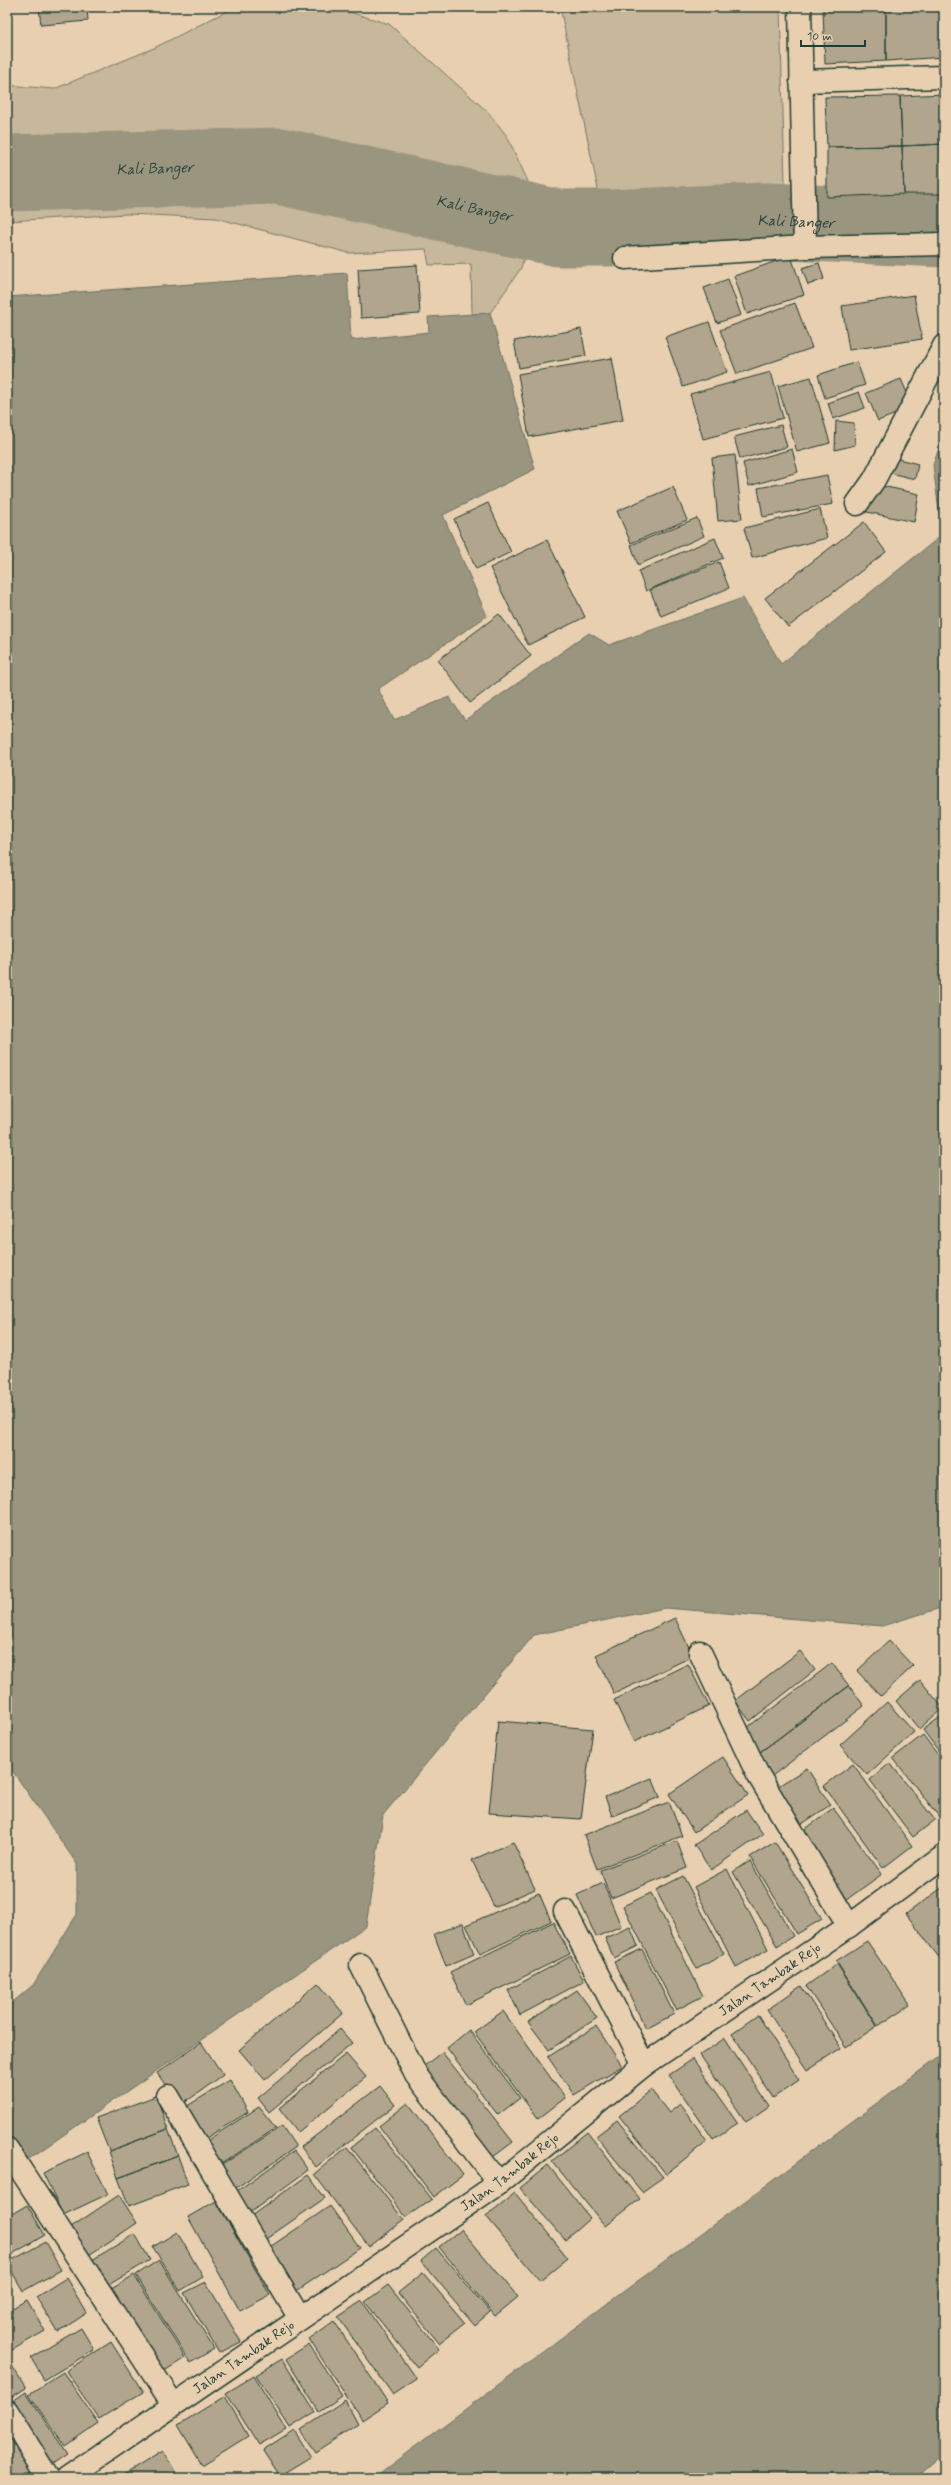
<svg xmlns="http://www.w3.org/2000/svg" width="951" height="2485" font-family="Mynerve,sans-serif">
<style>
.green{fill:#c7b79b;stroke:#737a68}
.water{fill:#99957f;stroke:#687261}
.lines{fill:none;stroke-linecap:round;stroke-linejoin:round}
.river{stroke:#99957f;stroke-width:77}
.building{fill:#b1a68d;stroke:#1f3d34}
.minor-casing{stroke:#1f3d34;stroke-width:25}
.minor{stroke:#e8cfb0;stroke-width:22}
.labels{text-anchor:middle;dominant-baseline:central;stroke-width:3;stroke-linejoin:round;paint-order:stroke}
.street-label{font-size:14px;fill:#1f3d34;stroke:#e8cfb0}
.water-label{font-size:15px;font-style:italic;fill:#2b463c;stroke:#e8cfb0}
</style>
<rect width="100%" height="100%" fill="#e8cfb0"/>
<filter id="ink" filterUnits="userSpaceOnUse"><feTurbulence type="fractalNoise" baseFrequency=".025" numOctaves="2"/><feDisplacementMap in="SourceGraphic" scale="8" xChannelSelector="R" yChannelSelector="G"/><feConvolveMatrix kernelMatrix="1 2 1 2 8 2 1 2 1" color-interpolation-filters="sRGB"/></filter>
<g filter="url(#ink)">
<!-- green -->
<path class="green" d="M235,7H333L389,24L488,112L507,136L531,188L533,223L521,268L490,313L472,314L471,264L429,265L426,249L349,253L216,218L127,214L7,221V85L54,89L154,48Z
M560,7H780L786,217L605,223Z"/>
<!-- water -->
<path class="water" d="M347,273L351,340L429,332L428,317L490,313L535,469L443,515L487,616L378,689L394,720L449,697L465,720L589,633L609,645L743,598L781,664L942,535L933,465L944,434V1607L882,1626L665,1608L534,1635L383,1815L366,1926L7,2174V2007L33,1985L77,1914V1864L7,1763V297Z
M944,2053V2452L914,2478H373Z"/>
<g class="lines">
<!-- river -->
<path class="river" id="s1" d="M7,173L279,166L558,228H610L765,221L944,229"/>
</g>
<!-- building -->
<path class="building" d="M39,7H87L88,21L41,25Z
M886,7H944V57L886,61Z
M886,7V61L825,64L823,9Z
M944,94V144L902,146L900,96Z
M900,96L902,146L827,147L825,97Z
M944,144V194H904L902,146Z
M902,146L904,194L827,197V147Z
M791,256L804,295L747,314L734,276Z
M819,263L824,279L808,285L802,268Z
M417,265L420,314L361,318L358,269Z
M728,279L741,315L717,323L704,288Z
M914,295L922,339L849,350L842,306Z
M795,303L812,348L737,374L720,330Z
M709,322L727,372L683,387L665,337Z
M581,329L586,356L519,368L514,341Z
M612,358L623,420L529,437L518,374Z
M857,362L865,385L825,398L818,375Z
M771,372L783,418L703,439L690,394Z
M811,377L830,443L797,452L778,386Z
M901,379L913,407L878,421L866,393Z
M859,392L865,408L833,419L828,403Z
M836,421L854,423L855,445L835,450Z
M781,425L787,447L740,459L734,437Z
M792,449L798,472L749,486L743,463Z
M878,454L918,464L915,479L874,469Z
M735,455L742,519L718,521L712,458Z
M827,475L833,504L763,517L758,488Z
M859,481L919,494L914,522L853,509Z
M673,487L687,520L631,543L617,511Z
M488,503L511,552L476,569L454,519Z
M820,509L827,538L752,558L744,528Z
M697,518L704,536L638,565L631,545Z
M864,522L886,552L788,627L765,598Z
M715,538L723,558L646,591L638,571Z
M547,540L585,617L528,645L490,568Z
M719,562L729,588L661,616L650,590Z
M499,614L531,656L470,703L438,660Z
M675,1618L693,1656L614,1694L596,1655Z
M889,1641L913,1666L881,1696L857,1671Z
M800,1651L815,1670L750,1721L735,1701Z
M832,1663L849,1686L756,1755L740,1733Z
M688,1664L709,1706L634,1742L614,1700Z
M920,1680L943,1708L919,1729L896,1701Z
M849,1686L864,1706L772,1776L756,1755Z
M887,1702L914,1732L867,1775L840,1745Z
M943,1715L944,1717V1758L923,1730Z
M498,1721L593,1729L581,1819L489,1813Z
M923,1735L944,1763V1823L893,1758Z
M723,1757L748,1795L694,1832L669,1794Z
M890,1763L935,1820L913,1837L870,1780Z
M853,1764L912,1846L883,1868L824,1786Z
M807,1768L830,1805L799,1826L775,1788Z
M652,1778L660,1797L612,1816L605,1797Z
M669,1802L682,1836L597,1869L584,1835Z
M833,1808L882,1874L846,1900L799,1834Z
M746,1810L763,1834L711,1870L694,1845Z
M677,1841L687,1868L611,1898L600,1870Z
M513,1842L535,1889L494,1907L472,1860Z
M775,1842L822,1919L797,1934L750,1857Z
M750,1861L793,1936L777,1946L733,1872Z
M727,1869L768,1949L736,1967L694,1887Z
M683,1876L724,1954L697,1969L656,1890Z
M603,1883L621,1926L596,1937L577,1895Z
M943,1887L944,1888V1964L906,1914Z
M539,1893L551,1921L480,1954L466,1925Z
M651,1893L703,1996L676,2010L623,1906Z
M553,1922L570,1954L466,2005L450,1972Z
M463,1923L474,1954L446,1966L434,1934Z
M630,1927L638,1946L614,1958L605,1938Z
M867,1941L910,2005L878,2026L836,1961Z
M642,1949L674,2014L646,2029L614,1962Z
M571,1956L584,1981L520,2015L508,1990Z
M837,1964L877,2026L846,2047L806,1986Z
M318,1983L343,2013L265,2080L239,2050Z
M801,1986L841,2048L807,2070L767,2010Z
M577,1990L597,2018L549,2050L528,2022Z
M503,2011L565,2098L538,2119L474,2032Z
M758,2015L799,2080L773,2098L732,2033Z
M596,2026L622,2066L574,2095L548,2057Z
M340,2029L352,2043L269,2112L258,2098Z
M469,2030L520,2098L498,2115L447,2048Z
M725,2038L769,2106L746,2122L700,2055Z
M201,2042L223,2075L180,2106L157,2073Z
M442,2052L513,2142L489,2160L419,2070Z
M346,2054L366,2077L298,2132L279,2108Z
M693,2059L738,2123L713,2139L669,2075Z
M230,2080L248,2112L203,2140L184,2108Z
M380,2086L395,2105L316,2167L301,2147Z
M651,2090L669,2113L680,2104L707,2141L666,2174L619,2116Z
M156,2096L168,2129L109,2151L96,2118Z
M408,2103L463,2175L434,2197L379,2126Z
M259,2107L276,2128L218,2166L203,2143Z
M617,2120L663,2177L642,2192L596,2136Z
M282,2126L296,2147L233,2190L217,2168Z
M375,2128L432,2199L406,2217L351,2147Z
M168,2129L178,2156L118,2178L109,2151Z
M587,2132L640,2199L605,2226L552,2161Z
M347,2147L404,2220L369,2247L314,2174Z
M294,2151L308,2170L248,2214L234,2193Z
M87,2152L108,2194L63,2215L43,2173Z
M178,2156L188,2184L129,2206L118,2178Z
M548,2165L590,2218L565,2240L520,2188Z
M308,2175L325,2198L263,2241L247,2219Z
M515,2193L568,2258L540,2281L486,2216Z
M119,2195L137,2223L83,2259L65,2231Z
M216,2201L270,2295L240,2311L188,2217Z
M27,2205L45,2235L7,2257V2217Z
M330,2206L360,2248L295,2292L267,2249Z
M461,2229L518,2297L495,2316L439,2247Z
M177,2232L203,2277L180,2291L153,2247Z
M135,2234L150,2260L102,2289L87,2263Z
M45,2242L61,2270L23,2291L7,2263Z
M436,2248L490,2312L475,2325L421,2261Z
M159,2260L214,2349L190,2363L136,2275Z
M423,2273L465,2323L439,2343L398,2293Z
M134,2275L185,2358L158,2375L105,2293Z
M66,2278L87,2313L58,2332L36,2297Z
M206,2282L241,2342L219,2353L184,2293Z
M388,2285L439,2349L417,2367L365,2302Z
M27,2300L45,2331L7,2353V2311Z
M362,2301L417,2379L393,2395L338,2317Z
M334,2321L388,2403L362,2420L309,2339Z
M81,2328L94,2350L44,2380L31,2358Z
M111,2342L143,2392L99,2419L66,2371Z
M309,2344L342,2396L319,2412L286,2359Z
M282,2359L315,2412L290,2428L256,2375Z
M9,2361L26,2388L10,2398L7,2393V2362Z
M63,2372L98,2423L65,2446L29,2394Z
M254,2376L286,2429L259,2445L226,2393Z
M26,2392L68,2454L49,2467L7,2405Z
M225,2396L248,2436L202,2465L178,2425Z
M345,2400L358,2424L315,2452L300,2430Z
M294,2430L311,2457L280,2476L263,2450Z
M13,2437L36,2469L24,2478H7V2442Z
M163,2451L178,2478H119Z"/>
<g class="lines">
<!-- minor casing -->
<g class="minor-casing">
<g id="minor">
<path d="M800,7L805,247"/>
<path d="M801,81L944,77"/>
<path d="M625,258L805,247L944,244"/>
<path d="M857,504L874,480L944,346"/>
<path d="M700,1652L757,1773L849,1926"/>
<path d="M565,1911L644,2065"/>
<path d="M361,1965L416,2075L499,2183"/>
<path d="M168,2096L299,2317"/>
<path d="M7,2149L173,2404"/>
<path d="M7,2411L48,2478"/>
<path id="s2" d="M67,2478L499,2183L644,2065L849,1926L944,1856"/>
</g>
</g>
<!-- minor -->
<use href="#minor" class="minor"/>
</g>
</g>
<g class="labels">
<!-- street labels -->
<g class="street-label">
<text stroke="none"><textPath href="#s2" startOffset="862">Jalan Tambak Rejo</textPath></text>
<text stroke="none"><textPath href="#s2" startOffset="538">Jalan Tambak Rejo</textPath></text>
<text stroke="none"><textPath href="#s2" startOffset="214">Jalan Tambak Rejo</textPath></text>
</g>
<!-- water labels -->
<g class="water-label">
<text stroke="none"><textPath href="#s1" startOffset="148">Kali Banger</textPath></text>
<text stroke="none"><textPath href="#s1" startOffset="472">Kali Banger</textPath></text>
<text stroke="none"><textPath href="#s1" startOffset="796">Kali Banger</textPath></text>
</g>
</g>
<!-- margin -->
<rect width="951" height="2485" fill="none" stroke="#e8cfb0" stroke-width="24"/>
<rect x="12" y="12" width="927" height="2461" fill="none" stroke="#1f3d34" stroke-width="1.5" filter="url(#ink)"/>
<!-- scale -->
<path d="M801 40v6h64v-6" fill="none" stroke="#1f3d34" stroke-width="2"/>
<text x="807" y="40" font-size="12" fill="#1f3d34" stroke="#e8cfb0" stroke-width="3" paint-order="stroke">10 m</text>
</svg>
